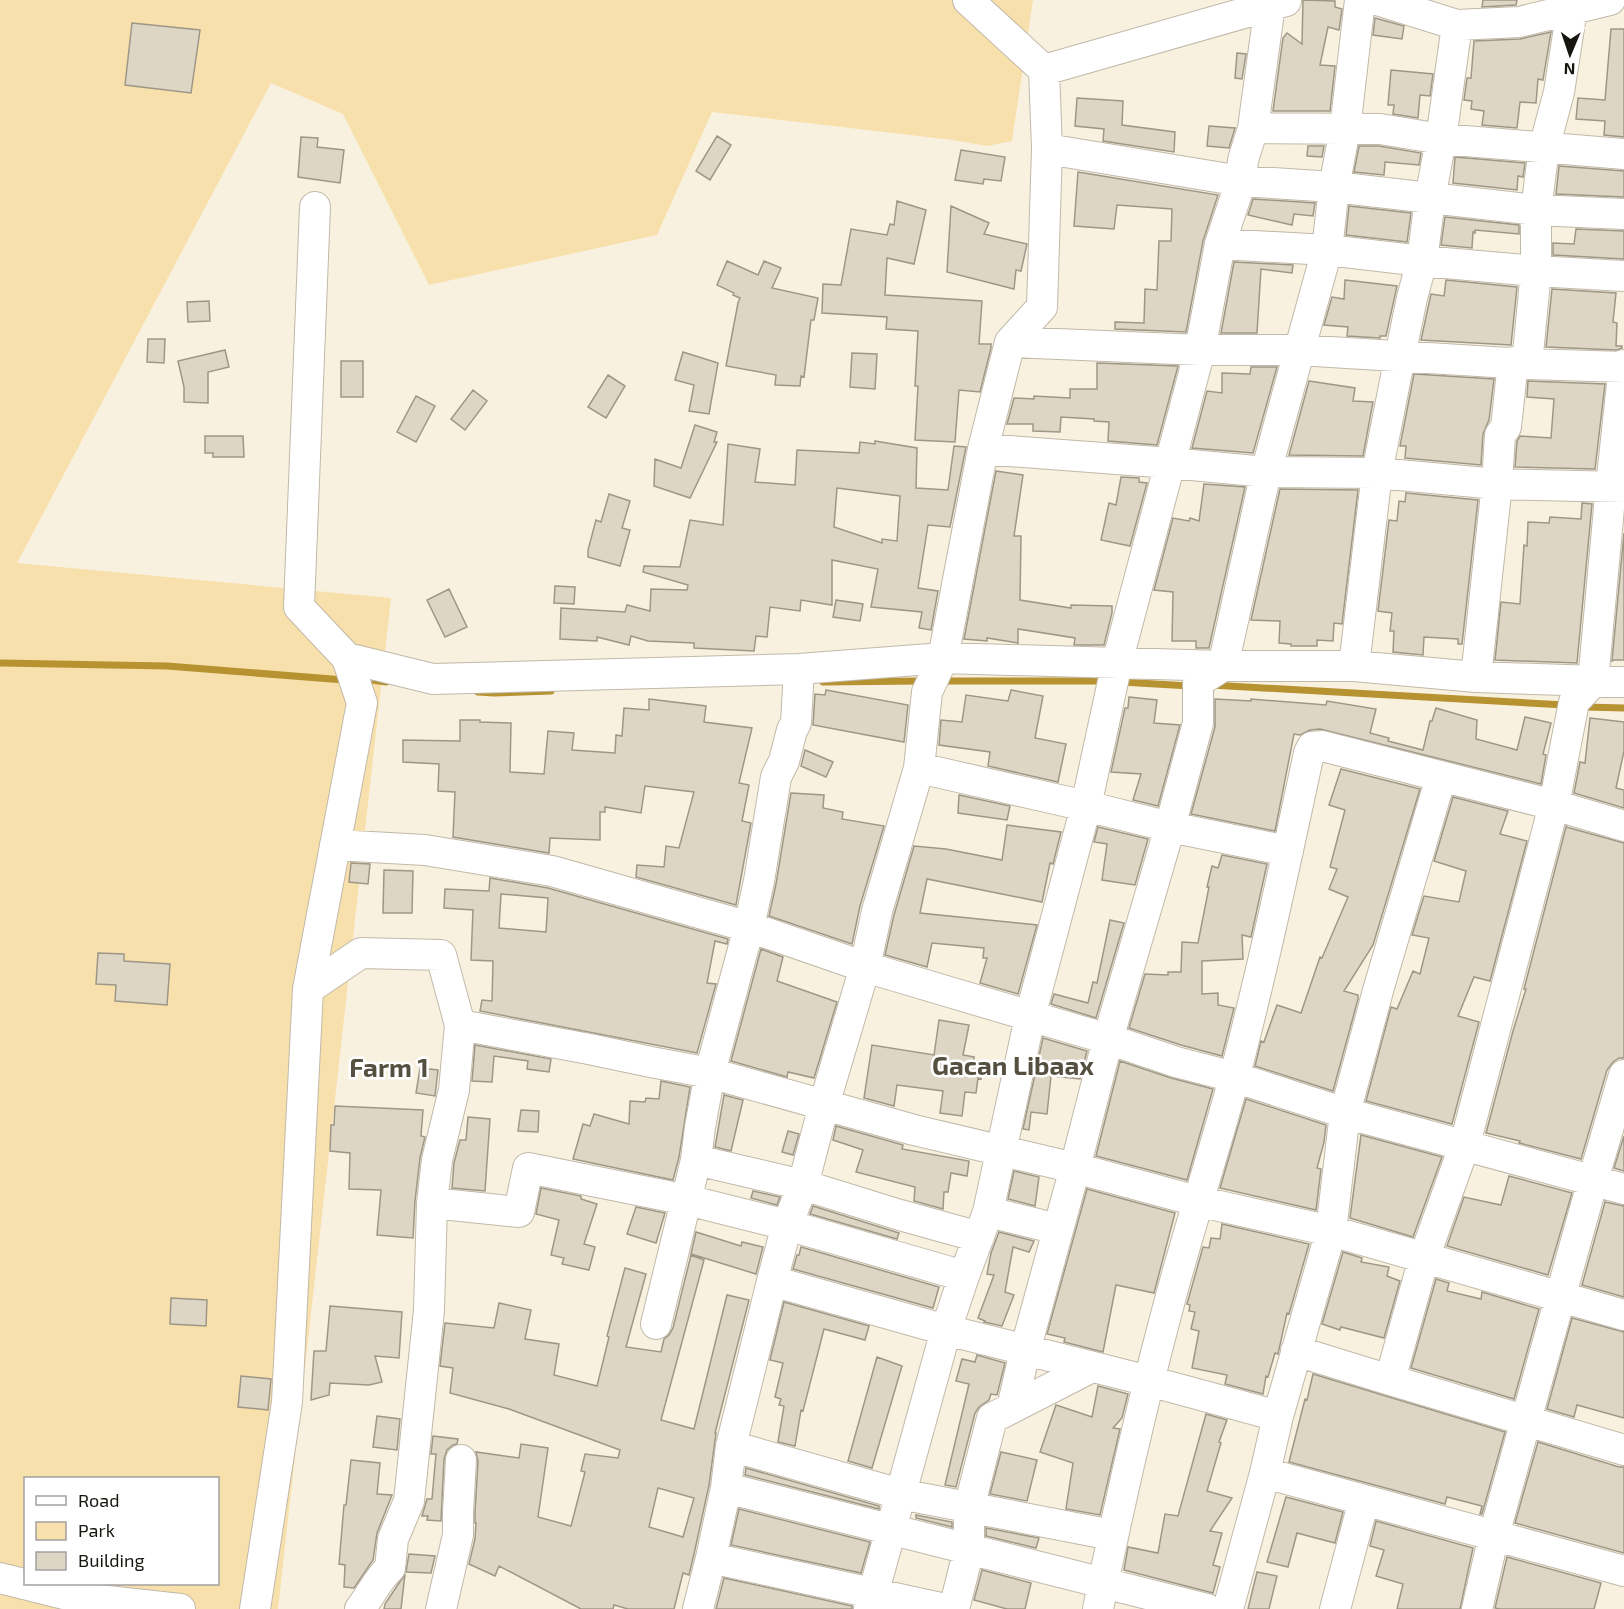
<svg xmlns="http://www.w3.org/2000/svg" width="1624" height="1609" font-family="'Exo 2',sans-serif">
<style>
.green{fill:#f8e0ac;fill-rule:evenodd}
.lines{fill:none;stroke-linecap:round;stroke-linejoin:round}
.stream{stroke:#b79231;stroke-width:7}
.building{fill:#ded6c5;stroke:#9e9787;stroke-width:1.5;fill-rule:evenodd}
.minor-casing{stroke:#c1b9a9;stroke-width:32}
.minor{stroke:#fff;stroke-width:30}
.labels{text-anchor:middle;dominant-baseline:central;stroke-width:5;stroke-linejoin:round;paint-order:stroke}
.district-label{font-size:26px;font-weight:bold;fill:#554f40;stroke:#fff}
</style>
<rect width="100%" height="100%" fill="#f9f1e0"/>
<!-- green -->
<path class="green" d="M0,0H1033L1012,141L987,146L953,140L712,112L657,235L429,285L343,114L271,83L17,563L391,598L278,1609H0ZM26,1478H218V1584H26Z"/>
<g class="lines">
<!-- stream -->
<path class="stream" d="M0,663L167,666L344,680
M372,680L386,682
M941,681H1100
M823,682L922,681
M1121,682L1190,686
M1211,685L1565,705
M478,692L494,693L551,691
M1585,707L1624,708"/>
</g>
<!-- building -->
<path class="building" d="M1303,0L1335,1V7L1342,9L1339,30L1328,27L1320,65L1335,66L1330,111H1273L1283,38L1287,33L1302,44Z
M1483,0H1517L1516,5L1482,7Z
M1375,18L1404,26L1402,39L1373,35Z
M132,23L200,30L191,93L125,85Z
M1611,29H1624V137L1604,135L1605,121L1576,119L1578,98L1605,100Z
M1551,32L1543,80L1538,79L1536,103L1520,102L1517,128L1482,125L1484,111L1471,109L1472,101L1464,100L1467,78H1471L1474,41L1520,39Z
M1237,53L1246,54L1242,79L1235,78Z
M1391,70L1433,74L1430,96L1420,95L1418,118L1393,114L1394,105H1388Z
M1077,98L1123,101L1122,125L1175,132L1174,152L1103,141L1104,129L1075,126Z
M1209,126L1235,128L1229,148L1207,146Z
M717,136L731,145L710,180L696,171Z
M301,137L318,138L317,147L344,150L340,183L298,177Z
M1308,146H1324L1322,157L1307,156Z
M1359,146H1379L1421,153L1419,165L1385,162L1384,175L1354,172Z
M961,150L1005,157L1001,181L984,179L983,184L955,180Z
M1455,157L1525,163L1523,177L1518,176L1517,190L1453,183Z
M1559,166L1624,171V197L1556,194Z
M1078,172L1218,195L1203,241L1186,332L1115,329V322L1144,323L1145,289L1157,290L1159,241H1171L1172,209L1117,205L1114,229L1074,226Z
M1253,199L1315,203L1313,216L1294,214L1292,225L1248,215Z
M897,201L926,210L914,264L887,258L885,295L982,301L979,344H991V348L980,392L959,390L955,442L915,440L918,386H915L918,331L886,329L887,317L822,313L823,284L841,285L851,229L887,235L890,224L894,225Z
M951,206L989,223L984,234L1027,244L1021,271L1016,270L1014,289L947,272Z
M1349,206L1411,213L1407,242L1346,235Z
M1445,217L1519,225V234L1475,230V233L1473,232L1472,248L1441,245Z
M1576,229L1624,231V259L1553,255V243L1574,244Z
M727,261L758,275L764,261L781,268L772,288L818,298L814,320H811L804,377L801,376L800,386L775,385L776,375L726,366L738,303L740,298L733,295L734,293L717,285Z
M1234,262L1293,265L1292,273L1261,269L1257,333H1221Z
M1345,280L1397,286L1386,336H1380V338L1347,336L1348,327L1324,325L1332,297L1344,299Z
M1446,280L1517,287L1511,345L1421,340L1431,294L1444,296Z
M1552,289L1616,293L1613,322L1617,323L1616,346H1622V348L1617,350L1546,347Z
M209,301L210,321L188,322L187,302Z
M148,339H165L164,363L147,362Z
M225,350L229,367L208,372V403L184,402V387L178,361Z
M683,352L718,363L709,414L689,411L694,385L675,380Z
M852,353L877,354L875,389L850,387Z
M341,361H363V397H341Z
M1097,363L1178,366L1157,445L1108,441L1109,422L1094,421V419L1061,417L1060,432L1033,431V424H1007L1014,398L1034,399V396L1070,398V389H1097Z
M1251,367H1277L1253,453L1192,448L1207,391L1222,393V373L1250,374Z
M1414,374L1494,379L1489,420L1483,434L1481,465L1405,458L1406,446H1400Z
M608,375L625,386L606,418L588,407Z
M1309,381L1355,388L1353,401L1373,402L1363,456L1289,455Z
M1528,381L1605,384L1595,469L1515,467L1517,441L1520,436L1551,438L1554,399L1527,397Z
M473,390L487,401L465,430L451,419Z
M416,396L435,406L416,442L397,432Z
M695,425L717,432L714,442H717L690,498L654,486L655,459L681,468Z
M205,436H243L244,457H213V453H205Z
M875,441L917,448L916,488L948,490L954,446L966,447L950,527L928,525L918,588L938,591L931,630L919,628L922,612L871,607L878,569L832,560V605L801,600L800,611L770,607L767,637L756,636L754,651L694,648V643L648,641L631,636L629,645L597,637V641L560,639L561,608L625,612L627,605L650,611L651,589L687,590L688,585L643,572L644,566L680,567L690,520L723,525L728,444L760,449L755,482L795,485L797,450L859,453L860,442L875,444ZM837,488L900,496L897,541L882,539V543L834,527Z
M996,471L1023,475L1014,536H1021L1020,600L1071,608V605L1112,606V613L1104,645H1074L1075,638L1018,629V643L987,638V641L964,639Z
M1121,477L1139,478V482L1147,483L1130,546L1101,540L1109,503L1116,505Z
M1204,484L1245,487L1209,648H1196V641H1172L1173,592L1154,590L1173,518L1189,521L1190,518L1199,521Z
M1280,489L1358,490L1342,624L1334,623L1333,641L1317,640V646H1291V644L1279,643L1280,621L1251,620Z
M1406,493L1478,500L1462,644H1458V639L1424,637L1423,655L1393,652L1394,631H1390L1392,613L1378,611L1389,520L1397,521L1399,501L1405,502Z
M609,494L630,501L622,528L630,530L620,566L588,557V550L596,520L601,522Z
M1582,503L1592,504L1577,663L1495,660L1501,602L1520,604L1524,545L1527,546L1528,522L1549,523L1550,517L1581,519Z
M1624,533V660H1614L1612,661Z
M555,586L575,587L574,604L554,603Z
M449,589L467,627L445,637L427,600Z
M836,600L863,604L860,621L833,617Z
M826,690L908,705L904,742L813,725L815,694L825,695Z
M1011,690L1043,696L1035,738L1066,744L1058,782L988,766L990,752L939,745L941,720L962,722L966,695L1008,701Z
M1129,697L1157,700L1154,723L1180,725L1158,806L1133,800L1141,774L1111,772L1125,708H1128Z
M649,699L706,706L704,722L752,728L739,783L749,785L742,821L751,823L736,905L636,877L637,865L664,867L666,846L679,848L694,792L645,786L641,813L605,807V812H600V840L550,838L549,853L453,837L455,792L438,791L439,764L403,762V740L460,741V720H480V722L511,723L510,772L544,774L548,731L574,733L572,750L615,753L616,735L622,736L624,708L649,710Z
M1215,699L1251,701V699L1326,705L1327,701L1376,709L1370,733L1389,738L1388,741L1423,750L1430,721H1432L1436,708L1477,720L1476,739L1517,750L1525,717L1551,723L1543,754L1546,755L1541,784L1320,729L1310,730L1300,735L1294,734L1275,831L1191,814L1215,727Z
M1590,718L1624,722V751L1616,788L1624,790V808L1574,793L1580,762L1585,763Z
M805,750L833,762L826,777L801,766Z
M1341,769L1420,789L1373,945L1344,991L1358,995V999L1333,1091L1255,1066L1261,1041L1264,1042L1277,1005L1301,1013L1320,957L1322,958L1348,897L1329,889L1337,869L1330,867L1345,810L1329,805Z
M791,793L824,795L823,808L843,812L842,819L884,826L860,906L852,944L769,916L776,884Z
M959,795L1010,806L1007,820L958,813Z
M1453,797L1508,811L1500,834L1527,841L1490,981L1474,977L1458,1016L1479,1022L1452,1124L1366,1101L1391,1007L1397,1009L1413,971L1420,974L1429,938L1412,935L1424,896L1459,902L1466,871L1434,861Z
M1007,825L1061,832L1053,864L1050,863L1042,902L927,879L920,913L1037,925L1018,994L980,983L987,958H983L984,948L932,943L927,967L885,955L894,915L914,846L946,849L1002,860Z
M1098,827L1148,839L1135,885L1102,880L1107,844L1094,842Z
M1566,827L1624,843V1058H1619L1613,1062L1607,1070L1581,1159L1519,1143L1520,1141L1486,1133L1513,1031L1526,989H1524Z
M1222,855L1267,864L1251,937L1242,935L1243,959L1202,961V994L1218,993V1005L1234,1008L1222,1056L1181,1045L1129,1028L1145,974L1168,975V972H1181L1182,942L1198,943L1209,887H1207L1212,866L1218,868Z
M351,863L370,864L368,884L349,882Z
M384,870L413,871L412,913H383Z
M490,878L548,888L728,939L727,944L715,941L707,983L716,984L697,1053L480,1011L482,1000L492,1001L493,961L471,960L473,910L444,908L445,889L489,891ZM501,894L548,898L546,932L499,928Z
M1110,920L1124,923L1096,1018L1051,1004L1054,994L1088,1003L1093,982L1097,983Z
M761,949L783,957L777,981L837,1002L814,1078L788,1072L787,1077L731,1061Z
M98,953L124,954V961L170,964L167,1005L115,1001L116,985L96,984Z
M939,1020L969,1025L963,1055L974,1057V1061L983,1062L981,1079L978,1078L976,1093L965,1092L962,1116L940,1113L943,1091L897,1085L894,1106L864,1098L872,1045L934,1055Z
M1043,1038L1087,1051L1080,1079L1051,1076L1047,1114L1031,1112L1029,1130L1023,1129Z
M475,1045L551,1059L549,1072L527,1069L528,1061L494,1056L492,1082L472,1081Z
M1120,1061L1171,1078L1213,1089L1187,1180L1096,1156Z
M420,1068L438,1070L435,1096L416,1093Z
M661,1081L690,1087L679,1157L673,1180L573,1159L583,1124L590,1126L594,1114L629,1124L630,1101L645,1102L646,1098L659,1099Z
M724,1095L743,1100L731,1151L715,1147Z
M1246,1099L1326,1125L1324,1142L1317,1168L1321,1169L1316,1210L1220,1188Z
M335,1106L423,1110L421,1136L425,1137L420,1158L415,1201L413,1238L377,1235L381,1190L349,1189L350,1153L330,1151L331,1125H334Z
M521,1110L539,1111L538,1132L518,1131Z
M468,1117L490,1119L485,1191L452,1188L454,1163L460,1140H466Z
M836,1126L903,1145L902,1149L969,1161L967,1176L951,1173L948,1192H944L943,1209L914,1201L915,1187L856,1172L863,1150L833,1140Z
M788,1131L799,1134L793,1155L782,1152Z
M1361,1135L1442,1157L1413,1237L1350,1218Z
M1624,1136V1171L1614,1168Z
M1014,1171L1039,1177L1035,1206L1008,1199Z
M1509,1176L1572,1193L1548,1275L1447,1246L1464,1197L1501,1205Z
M541,1188L581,1196V1199L597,1204L584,1244L595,1247L589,1270L562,1264L564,1258L551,1255L559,1220L536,1214Z
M1087,1189L1175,1213L1154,1293L1116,1285L1103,1352L1064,1342L1065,1338L1047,1334Z
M753,1191L780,1197L777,1205L751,1198Z
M1605,1202L1624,1206V1297L1582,1285Z
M813,1206L899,1233L897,1239L810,1214Z
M636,1207L665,1213L656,1243L627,1234Z
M1222,1224L1309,1244L1289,1314L1287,1313L1278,1354L1275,1353L1268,1377L1266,1376L1263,1394L1225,1384L1227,1375L1192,1368L1199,1331L1191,1329L1195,1312L1189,1311L1190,1305L1187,1304L1203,1247L1209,1248L1211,1238L1220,1239Z
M696,1232L741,1246L742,1242L763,1247L756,1274L691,1254Z
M999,1232L1034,1241L1029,1252L1013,1247L1005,1292L1014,1295L1002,1326L984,1322L985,1321L978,1318L994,1275L987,1274L991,1253Z
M801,1247L939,1287L933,1308L793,1269L797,1255H799Z
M1343,1252L1362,1258L1361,1262L1389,1267L1387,1276L1400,1281L1384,1338L1341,1327L1340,1330L1322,1324Z
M691,1255L704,1260L661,1420L694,1429L727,1295L749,1300L715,1433H716L709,1485L694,1554L689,1575L683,1573L674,1609H628L614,1605L613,1609H581L499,1566L495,1576L469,1564L475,1539L476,1523H475V1512L478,1461L476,1452L519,1458L521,1444L548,1448L538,1517L571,1526L585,1472L581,1471L585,1454L618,1458L620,1450L509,1409L450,1393L453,1368L440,1366L445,1323L494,1328L499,1303L531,1310L525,1339L559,1344L554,1375L597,1386L609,1337L607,1336L625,1268L646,1274L626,1347L661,1352L664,1339L669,1335L673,1328ZM658,1488L694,1498L683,1537L649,1527Z
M1436,1279L1449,1283L1447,1291L1481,1299L1482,1292L1539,1309L1514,1399L1411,1368Z
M171,1298L207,1300L206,1326L170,1324Z
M784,1302L869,1326L865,1340L824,1329L803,1411L801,1410L795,1446L778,1442L784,1406L779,1405L781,1399L775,1397L783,1363L770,1360Z
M330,1306L402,1312L399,1358L375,1356L382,1382L369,1385L330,1383L329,1395L311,1400L314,1351H326Z
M1572,1318L1624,1332V1418L1577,1405L1574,1417L1547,1409Z
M977,1355L1005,1363L997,1395L991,1394L989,1400L979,1407L975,1413L956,1487L945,1485L969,1384L956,1381L962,1359L975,1362Z
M877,1357L902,1366L872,1468L848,1461Z
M1313,1374L1505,1432L1482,1514H1480L1482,1506L1447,1497L1445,1504L1289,1462L1305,1399L1307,1400Z
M241,1376L271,1379L268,1410L238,1407Z
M1098,1386L1128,1394L1122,1418L1113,1428L1120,1429L1100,1515L1066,1509L1073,1463L1040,1452L1056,1405L1092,1417Z
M1206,1414L1227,1420L1219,1442L1221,1443L1207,1491L1232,1498L1210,1531L1222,1533L1213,1565L1220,1567L1213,1593L1124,1570L1128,1547L1158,1553L1165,1514L1178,1516Z
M377,1416L400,1419L397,1450L373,1447Z
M433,1436L458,1439L457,1444L453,1445L447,1450L444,1459L441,1521L427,1520L428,1516H422L427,1499H432L436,1454H431Z
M1538,1442L1619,1467H1624V1553L1515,1523Z
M1001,1452L1037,1460L1027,1501L990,1494Z
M351,1460L380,1463L377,1494L392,1495L377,1533L373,1560L354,1588L344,1587L345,1565L339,1564L344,1505H346Z
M746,1468L879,1506V1509L745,1475Z
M1286,1497L1343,1512L1335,1543L1297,1533L1288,1567L1267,1562Z
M739,1509L870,1542L861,1573L731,1545Z
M916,1515L952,1522V1527L916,1518Z
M1376,1521L1473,1548L1460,1609H1397L1403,1584L1376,1576L1384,1550L1370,1546Z
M986,1528L1039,1538L1036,1548L986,1536Z
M409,1554L435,1556L431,1573L406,1572Z
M1507,1557L1601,1583L1594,1609H1500L1495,1608Z
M982,1570L1031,1583L1025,1609H1007L974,1600Z
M1257,1572L1277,1576L1269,1609H1248Z
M405,1574L401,1609H384L385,1604Z
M724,1578L852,1606V1609H716Z"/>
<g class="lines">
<!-- minor casing -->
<g class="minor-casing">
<path id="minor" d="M1377,0L1457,25L1519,22L1610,0
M1044,70L1286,1
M1253,128L1380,129L1441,139L1624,154
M1047,149L1241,181L1334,187L1536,210L1624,214
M315,207L299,607L347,658
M1220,244L1327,250L1422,261L1536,271L1624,276
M1010,342L1200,350H1298L1527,364L1624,367
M1527,364L1536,271V210L1544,148L1559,92L1572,9
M983,449L1170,463L1266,472L1377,473L1497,484L1624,487
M1354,666L1377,473L1400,356L1412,298L1422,261L1430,199L1441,139L1457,25
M1476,677L1497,484L1500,435L1506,427L1513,362
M919,768L1086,806L1170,827L1288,851
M335,845L425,850L552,871L749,927L865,967L1108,1039L1176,1062L1234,1077L1345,1113L1624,1189
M308,989L361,953L441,955L460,1025L454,1090L437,1160L432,1203L429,1310L409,1501L393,1539L390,1568C377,1580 371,1595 360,1609
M460,1025L589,1049L651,1062L710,1073L914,1130L1075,1168L1197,1201L1331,1231L1624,1315
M696,1160L803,1185L900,1215L979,1237
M432,1203L519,1212L528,1168L687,1200L787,1225L964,1276
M988,1212L1058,1229
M772,1281L946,1330L1149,1381L1278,1416
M656,1324L696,1160L700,1127L710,1073L749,927L759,881L776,777L784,761L792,730L796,723L799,669
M1296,1351L1390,1380L1624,1450
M1390,1380L1424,1258L1465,1144L1554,805L1574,702L1593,682L1611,486L1624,365
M1012,1408L1092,1367
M731,1446L900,1494L1112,1535
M1265,1473L1624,1571
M726,1488L1207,1609
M711,1558L945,1609
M0,1578L80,1598L180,1609
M255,1609L287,1402L308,989L362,703L347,658L433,679L799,669L943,658L1223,666H1354L1476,677L1624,682
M441,1609L458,1535V1512L461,1460
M698,1609L711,1558L726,1488L731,1446L772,1281L787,1225L803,1185L824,1105L865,967L877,911L919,768L927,692L943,658L983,449L1010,342L1042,307L1047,149L1044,70L968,0
M869,1609L946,1330L964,1276L988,1212L1030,1017L1086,806L1117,663L1200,350L1220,244L1241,181L1243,160L1253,128L1270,5
M954,1609L969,1549V1508L992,1418L1012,1408L1025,1351L1075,1168L1108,1039L1170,827L1198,723V682L1223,666L1266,472L1327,250L1334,187L1345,129L1360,0
M1098,1609C1119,1504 1143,1400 1171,1296C1191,1222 1215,1149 1235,1075C1263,968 1286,860 1309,753L1312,747L1322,746L1554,805L1624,826
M1228,1609L1265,1473L1278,1416L1331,1231L1345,1113L1379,987L1441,777
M1335,1609L1364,1500
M1477,1609L1494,1535L1593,1180L1624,1075"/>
</g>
<!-- minor -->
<use href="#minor" class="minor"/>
</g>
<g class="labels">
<!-- district labels -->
<g class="district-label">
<text x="1013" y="1064">Gacan Libaax</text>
<text x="389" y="1066">Farm 1</text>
</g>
</g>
<!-- legend -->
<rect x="24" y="1477" width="195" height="108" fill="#ffffff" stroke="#a2a19f" stroke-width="1.5"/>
<rect x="36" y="1496" width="30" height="9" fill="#ffffff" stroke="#a2a19f" stroke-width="1.5"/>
<text x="78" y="1507" font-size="18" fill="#17150f">Road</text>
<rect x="36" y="1522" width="30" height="18" fill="#f8e0ac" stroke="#a2a19f" stroke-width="1.5"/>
<text x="78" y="1537" font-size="18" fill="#17150f">Park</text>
<rect x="36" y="1552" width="30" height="18" fill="#ded6c5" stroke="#a2a19f" stroke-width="1.5"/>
<text x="78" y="1567" font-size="18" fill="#17150f">Building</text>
<!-- north arrow -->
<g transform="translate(1570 54) rotate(182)" stroke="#ffffff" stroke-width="4.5" paint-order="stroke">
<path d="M0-4.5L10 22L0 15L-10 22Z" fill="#17150f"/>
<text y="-9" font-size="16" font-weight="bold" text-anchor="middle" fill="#17150f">N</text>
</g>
</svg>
